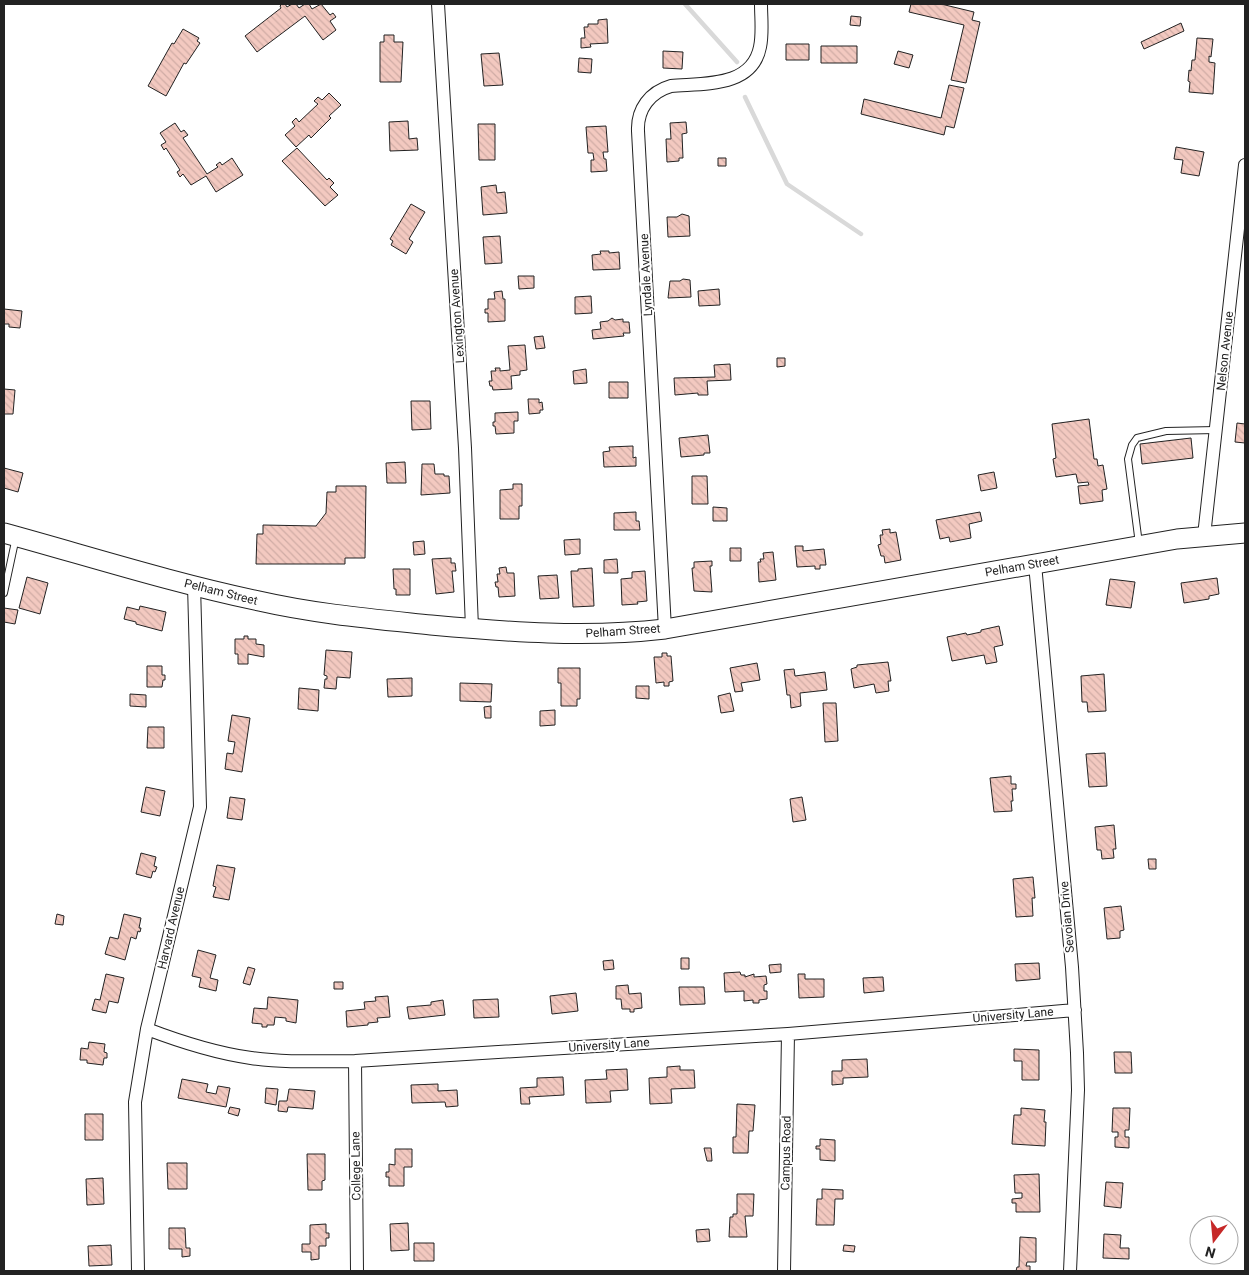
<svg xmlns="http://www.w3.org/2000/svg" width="1249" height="1275" font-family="Roboto,sans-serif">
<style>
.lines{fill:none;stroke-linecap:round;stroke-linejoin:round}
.stream{stroke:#d9d9d9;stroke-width:4.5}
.building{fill:url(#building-back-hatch);stroke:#222}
.lane-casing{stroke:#222;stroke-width:8}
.street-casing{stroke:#222;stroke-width:14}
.secondary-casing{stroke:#222;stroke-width:21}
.lane{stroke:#fff;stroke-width:6}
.street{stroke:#fff;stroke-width:12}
.secondary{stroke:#fff;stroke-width:19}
.labels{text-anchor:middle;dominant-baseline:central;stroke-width:4;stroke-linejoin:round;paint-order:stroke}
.street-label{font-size:12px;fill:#222;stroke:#fff}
</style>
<defs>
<pattern id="building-back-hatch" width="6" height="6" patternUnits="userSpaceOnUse" patternTransform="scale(1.25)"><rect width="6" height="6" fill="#f3c9c0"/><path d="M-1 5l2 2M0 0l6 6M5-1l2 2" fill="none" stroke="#d0aca5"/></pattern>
</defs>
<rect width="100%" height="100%" fill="#fff"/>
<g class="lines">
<!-- stream -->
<path class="stream" d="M685,4L737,62
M745,97L787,184L861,234"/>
</g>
<!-- building -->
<path class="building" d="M282,4H285L287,7L292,4H296L299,8L305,4H309L312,9L321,4L330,15L333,13L336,17L330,21L336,30L323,40L305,16L257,52L245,36L281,8L280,6Z
M911,4H941L974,12L972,20L980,22L966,83L951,80L964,25L909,12Z
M851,16L861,17L860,26L850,25Z
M607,19L608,43L590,44L591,47L581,48V38H585L584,27H588V24H598V20Z
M1181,23L1184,31L1144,49L1141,42Z
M183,29L199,38L197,41L200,43L186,64L184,63L166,96L148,86L172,43L174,44Z
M384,35H394V42H403L401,82H380V42H384Z
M1197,38L1213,39L1211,57L1209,56V62L1215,63L1213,94L1189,92L1190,82L1188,81L1189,70L1191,71L1192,60H1195Z
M786,44H809V60H786Z
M821,46H857V63H821Z
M663,51L683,52L682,69L663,68Z
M898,51L913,55L909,68L894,64Z
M499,53L503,85L484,86L481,54Z
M579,58L592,59L591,73L578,72Z
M949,85L964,88L954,128L946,126L944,135L861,114L864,99L941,118Z
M329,93L341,105L329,116L331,118L311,138L309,135L296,147L285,135L295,126L292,122L296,118L299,122L318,104L314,101L318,97L322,100Z
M408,121L409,139L417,138L418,150L390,151L389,122Z
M686,122L687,133L682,134L683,158H679V161L667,162L666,139H671L670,123Z
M175,123L181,132L184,130L188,135L183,138L207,174L218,167L216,165L220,162L222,165L232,158L243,175L216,192L206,176L191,185L183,174L180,177L177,172L180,170L166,148L164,150L161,145L166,142L160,133Z
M478,124H495V160H479Z
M606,126L608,152H603L604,159H606L607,171L591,172V160H594L593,153H588L586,127Z
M1176,147L1204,152L1199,176L1181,173L1183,160L1174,159Z
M297,148L327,180L329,178L334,183L330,187L338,195L325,206L282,161Z
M718,158H726V166H718Z
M496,185L497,193L505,192L507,213L483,215L481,187Z
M411,204L425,212L409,239L413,242L406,254L391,245L393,241L390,239Z
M682,214L689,216L690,236L668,237L667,217H677Z
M500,236L502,263L485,264L483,237Z
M600,251H609V253L619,252L620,269L593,270L592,255L601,254Z
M518,276H534V288L519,289Z
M683,279L690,280L691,297L668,298L670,281H680Z
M719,289L720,305L699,306L698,291Z
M502,291L503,299H505V321L488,322V313H485V309H488V299H495L494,292Z
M591,296L592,313L575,314V297Z
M4,309L22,311L20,328L9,327V324H4Z
M612,318L615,320L623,319V322H629L630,333H623L624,336L593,339L592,330L601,329L600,322L608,321Z
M543,336L545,348L536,349L534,337Z
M525,345L527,370L520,371V375L511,376L512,389L493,390L492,386H490L489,381H492L491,371H496L495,368H500V371L510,370L508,346Z
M777,358H785V366L777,367Z
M730,364L731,380L707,381L708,395H698V393L675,395L674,378L715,377L714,365Z
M586,369L587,383L574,384L573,371Z
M609,382H628V398H609Z
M4,389L15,390L13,414H4Z
M528,399H539V403L542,402L543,410H540V413L529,414Z
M411,401H430L431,429L412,430Z
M518,412V421H514V433L496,434L495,426H493V422H495V413Z
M1089,419L1094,459H1097L1098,466L1103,465L1107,489L1102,490L1103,501L1080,504L1078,486L1089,485L1088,482L1078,483L1076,474L1056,477L1053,459L1056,458L1052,424Z
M1237,423L1245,424V443L1235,442Z
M708,435L710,453H704V455L681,457L679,438Z
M1191,438L1193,458L1142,464L1140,444Z
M633,446V458L636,457V466L604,467L603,452L610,451L609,447Z
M405,462L406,483H387L386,463Z
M422,464H434L435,474H444V476H449L450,493L421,495Z
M4,468L23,473L18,492L4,488Z
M994,472L997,488L981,491L978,475Z
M692,476H707L708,504H692Z
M513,484H522V506H519V519H500V490L513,489Z
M336,486H366L365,558H345V564H256L257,534H263V525L316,526L326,513L327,492H336Z
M713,507L727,508V521H713Z
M636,512V521H639L640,530H614V513Z
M980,512L982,521L969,524L971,538L950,542L949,537L940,539L936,520Z
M890,529V533L896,532L901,560L885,563L884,556H881L878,545L881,544L880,535H883L882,530Z
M580,539V554L565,555L564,540Z
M424,541L425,554L414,555L413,542Z
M795,546H803V551L824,549L826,565H820V569H815V566L797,567Z
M730,548H741V561H730Z
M773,552L776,580L759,582L758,562H761L760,559H764L763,553Z
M451,558V563H455L456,571H452L454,592L436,594L432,559Z
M617,559L618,573H604V560Z
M712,561V566H710L712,592L694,591L692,568H694V562Z
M506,567L507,573H514L515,596L499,597L498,587H496L495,582H498L497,574H500L499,568Z
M592,568L594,606L573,607L571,571H578V569Z
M393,569H410V595H396V589H394Z
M645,571L647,601L637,602L638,604L622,605L621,579L632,578V572Z
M557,575L559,598L540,599L538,576Z
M27,577L48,583L40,614L19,608Z
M1217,578L1219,594L1209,596V599L1184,603L1181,583Z
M1110,579L1135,582L1131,608L1106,605Z
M140,606L166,612L162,631L136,624V622L124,619L127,607L139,610Z
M4,608L18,610L15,624L4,622Z
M999,626L1003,645L994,647L997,662L986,664L984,655L952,661L947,637L966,633L967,635L981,632V630Z
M244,636H248V639H256V644L264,645V657L248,654V664H238V654H235V639H244Z
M326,650L352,652L350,678L337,677L336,689L324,688L325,679H327V676L324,675Z
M662,653H667V656H671L673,681L669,682V686H664V682L656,683L654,657H662Z
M888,662L891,681H888L889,691L876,693L874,684L854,688L851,669L857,667V665Z
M757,663L760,680L741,683L743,691L735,692L730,668Z
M147,666H162V675H165V680H163L162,687H147Z
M558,668H580V699H577V706H561V683H558Z
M794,669L795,676L825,672L827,690L800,693L801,706L791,708L790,695H787L784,670Z
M1104,674L1106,711L1088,712L1087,702H1082L1081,676Z
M412,678V696L388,697L387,679Z
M460,683L492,684L491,702L460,701Z
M636,686H649V699L636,698Z
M299,688L319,690L318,711L298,709Z
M730,693L734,711L721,713L718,696Z
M130,694L146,695V707L130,706Z
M823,703H836L838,741L825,742Z
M491,706V718H485L484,707Z
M555,710V725L540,726V711Z
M232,715L250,718L242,772L225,769L227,753L233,754L235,742L228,741Z
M148,727H164V748H147Z
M1105,753L1107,786L1089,787L1086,754Z
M1011,776V784H1016V789H1012L1013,801H1011L1012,811L994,812L990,778Z
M146,787L165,791L160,816L141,812Z
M230,797L245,799L242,820L227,818Z
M802,797L806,820L793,822L790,799Z
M1114,825L1116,849H1113L1114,858L1102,859L1101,850H1097L1095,827Z
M141,853L156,857L154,866L157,867L155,872L153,871L151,878L136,874Z
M1148,859H1156V869H1149Z
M217,865L235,868L229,900L213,897L216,887L213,886Z
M1033,877L1035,898H1032L1033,916L1016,917L1013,879Z
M1121,906L1124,930L1120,931V938L1107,939L1104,908Z
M57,914L64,916L63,925L55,924Z
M124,914L141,918L139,928H141L140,932L138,931L136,939L131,937L125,960L105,954L110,937L118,939Z
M198,950L216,955L210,978L218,980L216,991L199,987L201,978L192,976Z
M681,958H689V969H681Z
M613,960L614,969L604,970L603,961Z
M1039,963L1040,979L1016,981L1015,964Z
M781,964V972L770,973L769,965Z
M248,967L255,969L250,985L243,983Z
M740,972L741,975H745V977L754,974V977L766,976L767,984L764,985V991H767V999L759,1000V1003H753V1000L744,1001V991L725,992L724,973Z
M106,974L124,978L118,1003L109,1001L106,1013L92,1010L95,999L100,1000Z
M798,974H805V979H824V997L799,998Z
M883,977L884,991L864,993L863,978Z
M334,982H343V989H334Z
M628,985L629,994L641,993L642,1008L634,1009V1012H630V1009H622L621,999H616V986Z
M679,987H704L705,1004L680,1005Z
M576,993L578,1011L552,1014L550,996Z
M388,996L390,1017L377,1018L378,1022L368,1023V1025L347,1027L346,1011L365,1009L364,1002L376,1001L375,997Z
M268,997L298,1000L296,1023L286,1021V1018L275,1017L274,1025H267V1027H262V1024L252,1023L254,1008L267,1009Z
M498,999L499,1017L474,1018L473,1000Z
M443,1000L445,1015L409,1019L407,1007L431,1005V1002Z
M89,1042L105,1044L104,1052L107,1053V1058H104L103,1065L87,1063V1060H80L81,1048L88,1049Z
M1014,1049L1039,1050V1080H1022V1061H1014Z
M1114,1052H1131L1132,1073H1115Z
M867,1059L868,1077L843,1078V1084L832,1085V1071H842V1060Z
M680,1066V1070H694L695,1088L671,1089L672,1103L650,1104L649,1078L667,1077V1067Z
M627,1069L628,1090L610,1091L611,1102L586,1103L585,1080L607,1079L606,1070Z
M563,1077L564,1095L529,1097L530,1104H521L520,1088L537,1087V1078Z
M182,1079L208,1084L206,1092L216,1094L218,1086L230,1088L226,1107L178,1098Z
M438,1084V1091L457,1090L458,1106L446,1107L445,1102L412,1103L411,1085Z
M266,1088L278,1089L276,1105L265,1103Z
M289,1089L315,1091L313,1109L288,1107L287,1112L278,1111L279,1101H287Z
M737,1104L755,1105L753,1131H749L748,1153H733V1137H736Z
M230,1107L240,1109L238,1116L228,1113Z
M1021,1108L1045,1110L1044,1122H1046L1045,1146L1012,1144L1014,1115H1021Z
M1113,1108H1130L1129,1130H1125V1137H1129V1148L1115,1147V1137H1118V1132H1112Z
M85,1114H103V1140H85Z
M820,1139L835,1140V1161L820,1160V1149H816V1146H820Z
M704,1148H711L712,1161H707Z
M395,1149H412V1167H404V1186H389V1177H386V1172H389V1164L395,1165Z
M307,1154H325V1180L322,1181V1190H308Z
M167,1163H187V1189H168Z
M1039,1174L1040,1212H1016V1203H1012V1199L1022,1198V1193H1015L1014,1175Z
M103,1178L104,1204L87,1205L86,1179Z
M1106,1182L1123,1183L1121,1208L1104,1206Z
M822,1189L843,1190V1199H835L834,1225H816L817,1199H822Z
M737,1194H754L753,1216H745L747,1237H729L730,1217H733V1214H737Z
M408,1223L409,1250L391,1251L390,1224Z
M326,1224V1233H329V1238H326V1246H319V1259L311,1260V1252H302V1244H310V1225Z
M169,1228H185L186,1248H190V1256L182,1257V1249H169Z
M709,1229L710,1241L697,1242L696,1230Z
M1104,1234L1121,1235L1120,1248H1129V1259L1103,1258Z
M1020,1237L1036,1238V1262H1027L1026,1266H1030V1271H1016L1017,1267H1019Z
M414,1243H434V1261H414Z
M111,1245L112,1265L89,1266L88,1246Z
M844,1245L855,1246L854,1252L843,1251Z"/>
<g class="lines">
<!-- lane casing -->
<g class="lane-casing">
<path id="lane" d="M1139,544L1128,459L1132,445L1137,438L1166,431L1216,430
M4,593L16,537"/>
</g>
<!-- street casing -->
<g class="street-casing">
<path id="street" d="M438,4L465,448L472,628
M1204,536L1245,165
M1035,564L1072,967L1077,1053L1078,1090L1070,1271
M665,629L638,131C637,109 650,92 671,86C702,83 752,88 760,47C763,33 761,18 761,4
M147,1029C181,1042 215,1053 251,1058C285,1063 320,1061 355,1061L788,1034L1075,1010
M355,1061L357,1271
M138,1271L135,1102L147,1029L200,807L194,585
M784,1271L788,1034"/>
</g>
<!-- secondary casing -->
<g class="secondary-casing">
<path id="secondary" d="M4,533C88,556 173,583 259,601C316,614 374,619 431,625C509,632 587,638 665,629L1177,539L1245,533"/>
</g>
<!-- lane -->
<use href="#lane" class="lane"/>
<!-- street -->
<use href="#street" class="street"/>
<!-- secondary -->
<use href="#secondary" class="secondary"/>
</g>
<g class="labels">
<!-- street labels -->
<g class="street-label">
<text transform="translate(646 275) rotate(-93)">Lyndale Avenue</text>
<text transform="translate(457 316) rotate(-94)">Lexington Avenue</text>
<text transform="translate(1225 351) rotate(-84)">Nelson Avenue</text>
<text transform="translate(1022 566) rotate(-10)">Pelham Street</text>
<text transform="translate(221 592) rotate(14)">Pelham Street</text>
<text transform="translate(623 631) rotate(-4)">Pelham Street</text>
<text transform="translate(1067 917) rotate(-95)">Sevoian Drive</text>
<text transform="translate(171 928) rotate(-77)">Harvard Avenue</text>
<text transform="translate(1013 1015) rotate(-5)">University Lane</text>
<text transform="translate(609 1045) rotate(-4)">University Lane</text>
<text transform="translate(786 1153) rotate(-89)">Campus Road</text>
<text transform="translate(356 1166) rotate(-91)">College Lane</text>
</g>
</g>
<!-- border -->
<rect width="1249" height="1275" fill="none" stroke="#222222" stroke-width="10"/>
<!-- north arrow -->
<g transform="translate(1214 1240) rotate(196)"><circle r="24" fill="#ffffff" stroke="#a7a7a7"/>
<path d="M0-4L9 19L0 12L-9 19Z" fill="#c62828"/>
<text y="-8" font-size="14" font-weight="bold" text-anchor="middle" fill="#222222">N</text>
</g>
</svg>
